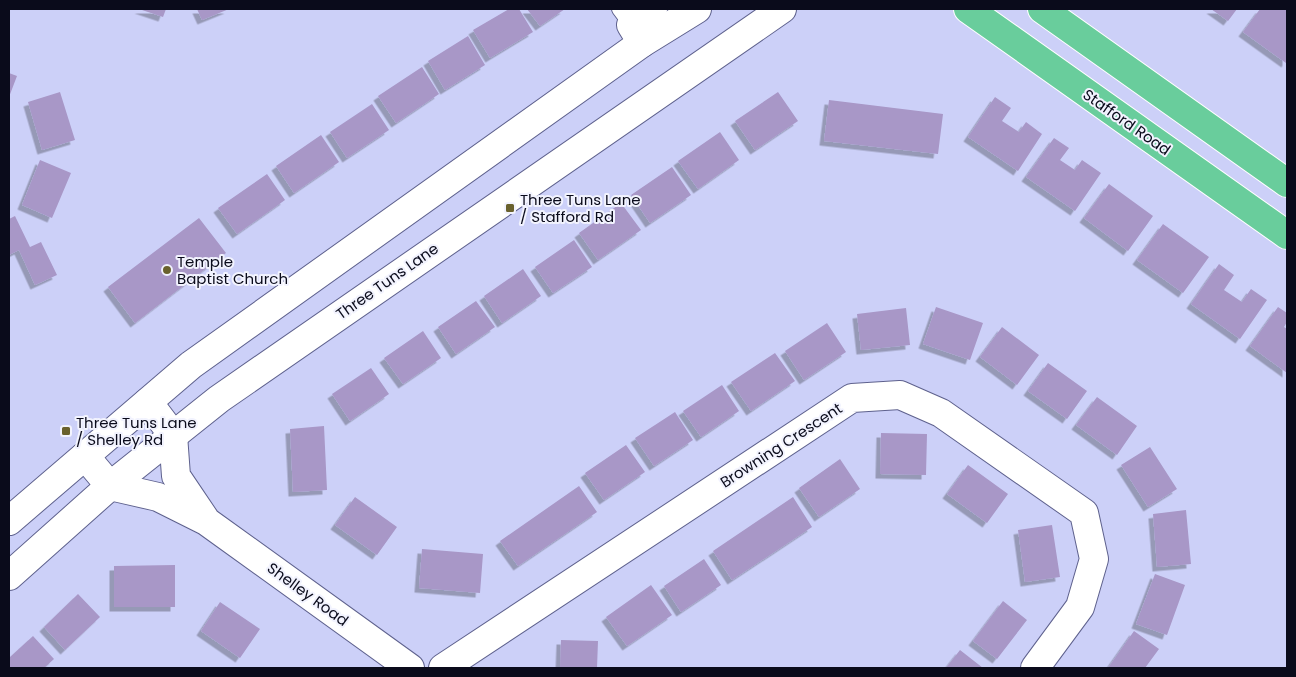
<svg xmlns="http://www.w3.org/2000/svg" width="1296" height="677" font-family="Poppins,sans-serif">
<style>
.building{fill:#a897c7;filter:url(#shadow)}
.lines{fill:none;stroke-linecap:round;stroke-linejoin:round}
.lane-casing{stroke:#5e618d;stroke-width:16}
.street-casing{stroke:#5e618d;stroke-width:30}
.secondary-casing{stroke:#5e618d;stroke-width:30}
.highway-casing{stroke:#fff;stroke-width:30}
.lane{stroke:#fff;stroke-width:14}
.street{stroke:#fff;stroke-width:28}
.secondary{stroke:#fff;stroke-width:28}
.highway{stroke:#69cd9c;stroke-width:28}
.poi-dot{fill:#69612d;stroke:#f2f3fe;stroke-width:2}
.labels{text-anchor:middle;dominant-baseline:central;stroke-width:4;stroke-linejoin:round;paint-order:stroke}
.street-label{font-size:15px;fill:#0a0b1b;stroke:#f2f3fe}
.poi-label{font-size:15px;fill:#0a0b1b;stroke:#f2f3fe;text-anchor:start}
</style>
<defs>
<filter id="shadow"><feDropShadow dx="-4.5" dy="4.5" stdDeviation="0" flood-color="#0004"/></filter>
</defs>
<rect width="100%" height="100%" fill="#ccd0f8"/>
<!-- building -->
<path class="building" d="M139,9H166L163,17Z
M197,9H229L202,20Z
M509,9H519L533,32L490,58L473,30Z
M527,9H565L540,26Z
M1211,9H1237L1228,21Z
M1260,9H1287V61L1286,63L1243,32Z
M468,36L485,65L445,90L428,61Z
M422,67L439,94L396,123L378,96Z
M9,73L17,76L9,97Z
M60,92L75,140L42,150L28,102Z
M778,92L798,121L755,150L735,121Z
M995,97L1011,108L1002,121L1019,132L1026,122L1042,134L1018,171L968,137Z
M829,100L943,114L938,154L824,141Z
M372,104L389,130L347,158L330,132Z
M720,132L739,160L698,189L678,161Z
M321,135L339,162L294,193L276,166Z
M1054,138L1069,148L1060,160L1075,170L1082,160L1101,173L1075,211L1026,177Z
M40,160L71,173L52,218L22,205Z
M672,167L691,195L650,223L631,195Z
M267,174L285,200L237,234L218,208Z
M1109,184L1153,216L1128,251L1084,218Z
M621,203L641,230L598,260L579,233Z
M15,216L30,247L41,242L57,275L35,285L19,250L9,255V219Z
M199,218L226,253L135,323L108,287Z
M1163,224L1209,257L1183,293L1137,260Z
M574,240L592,267L553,293L535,267Z
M1219,264L1234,275L1224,290L1242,302L1251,289L1267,300L1240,339L1191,304Z
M523,269L541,296L502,323L484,296Z
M476,301L495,327L456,354L438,327Z
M936,307L983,323L970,360L923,344Z
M1278,307L1287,313V322L1284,327L1287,329V373L1250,346Z
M906,308L910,345L861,350L857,314Z
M827,323L846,352L804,380L785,351Z
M1002,327L1039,355L1017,385L980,357Z
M423,331L441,358L403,384L384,358Z
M775,353L795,381L751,411L731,382Z
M1048,363L1087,391L1067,419L1028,391Z
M371,368L389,394L350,421L332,394Z
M722,385L739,411L701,437L683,411Z
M1097,397L1137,426L1117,455L1076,425Z
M675,412L693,440L654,466L635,438Z
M324,426L327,490L293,492L290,429Z
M881,433L927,434L926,475L880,474Z
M626,445L645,472L604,500L585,473Z
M1150,447L1177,489L1148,507L1121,465Z
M840,459L860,489L819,517L799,488Z
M968,465L1008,494L987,523L947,494Z
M579,486L597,512L518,566L500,541Z
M355,497L397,527L377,555L335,525Z
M793,497L812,527L732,580L713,551Z
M1186,510L1191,564L1157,567L1153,514Z
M1052,525L1060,577L1025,582L1018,530Z
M422,549L483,554L480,593L419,588Z
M704,559L721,585L681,612L664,586Z
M175,565V607H114V566Z
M1155,574L1185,585L1167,635L1136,624Z
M651,585L672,615L627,646L606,617Z
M78,594L100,617L65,650L44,627Z
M1003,601L1027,620L997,659L973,641Z
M220,602L260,629L240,658L201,631Z
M1134,631L1159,649L1145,668H1108Z
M33,636L54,659L44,668H9V658Z
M561,640L598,641L597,668H560Z
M960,650L983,668H946Z"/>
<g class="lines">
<!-- lane casing -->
<g class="lane-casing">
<path id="lane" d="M619,9L631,25"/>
</g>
<!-- street casing -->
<g class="street-casing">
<path id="street" d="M642,43L631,25L653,9
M148,402L173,435L176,476L205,519
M85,456L110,486L158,497L206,521L410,668
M443,668L852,398L900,395L941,413L1084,513L1094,559L1080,607L1035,668"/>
</g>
<!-- secondary casing -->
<g class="secondary-casing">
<path id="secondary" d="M9,521L191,365L642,43L697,9
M9,576L110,486L219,399L782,9"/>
</g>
<!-- highway casing -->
<g class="highway-casing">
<path id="highway" d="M968,9L1287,235
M1042,9L1287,183"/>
</g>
<!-- lane -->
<use href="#lane" class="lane"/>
<!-- street -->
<use href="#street" class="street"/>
<!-- secondary -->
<use href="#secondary" class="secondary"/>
<!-- highway -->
<use href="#highway" class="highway"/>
</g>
<!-- markers -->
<g class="poi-dot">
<rect x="505" y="203" width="10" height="10" rx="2.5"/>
<circle cx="167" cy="270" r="5"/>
<rect x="61" y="426" width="10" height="10" rx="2.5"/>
</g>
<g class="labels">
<!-- street labels -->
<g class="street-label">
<text transform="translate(1127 122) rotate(35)">Stafford Road</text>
<text transform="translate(387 281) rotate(-35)">Three Tuns Lane</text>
<text transform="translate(781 445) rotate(-33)">Browning Crescent</text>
<text transform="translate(308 594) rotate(36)">Shelley Road</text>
</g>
<!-- poi labels -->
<g class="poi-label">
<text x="520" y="199">Three Tuns Lane<tspan x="520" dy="17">/ Stafford Rd</tspan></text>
<text x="177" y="261">Temple<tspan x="177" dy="17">Baptist Church</tspan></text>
<text x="76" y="422">Three Tuns Lane<tspan x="76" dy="17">/ Shelley Rd</tspan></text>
</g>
</g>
<!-- border -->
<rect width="1296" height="677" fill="none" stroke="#0a0b1b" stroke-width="20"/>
</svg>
